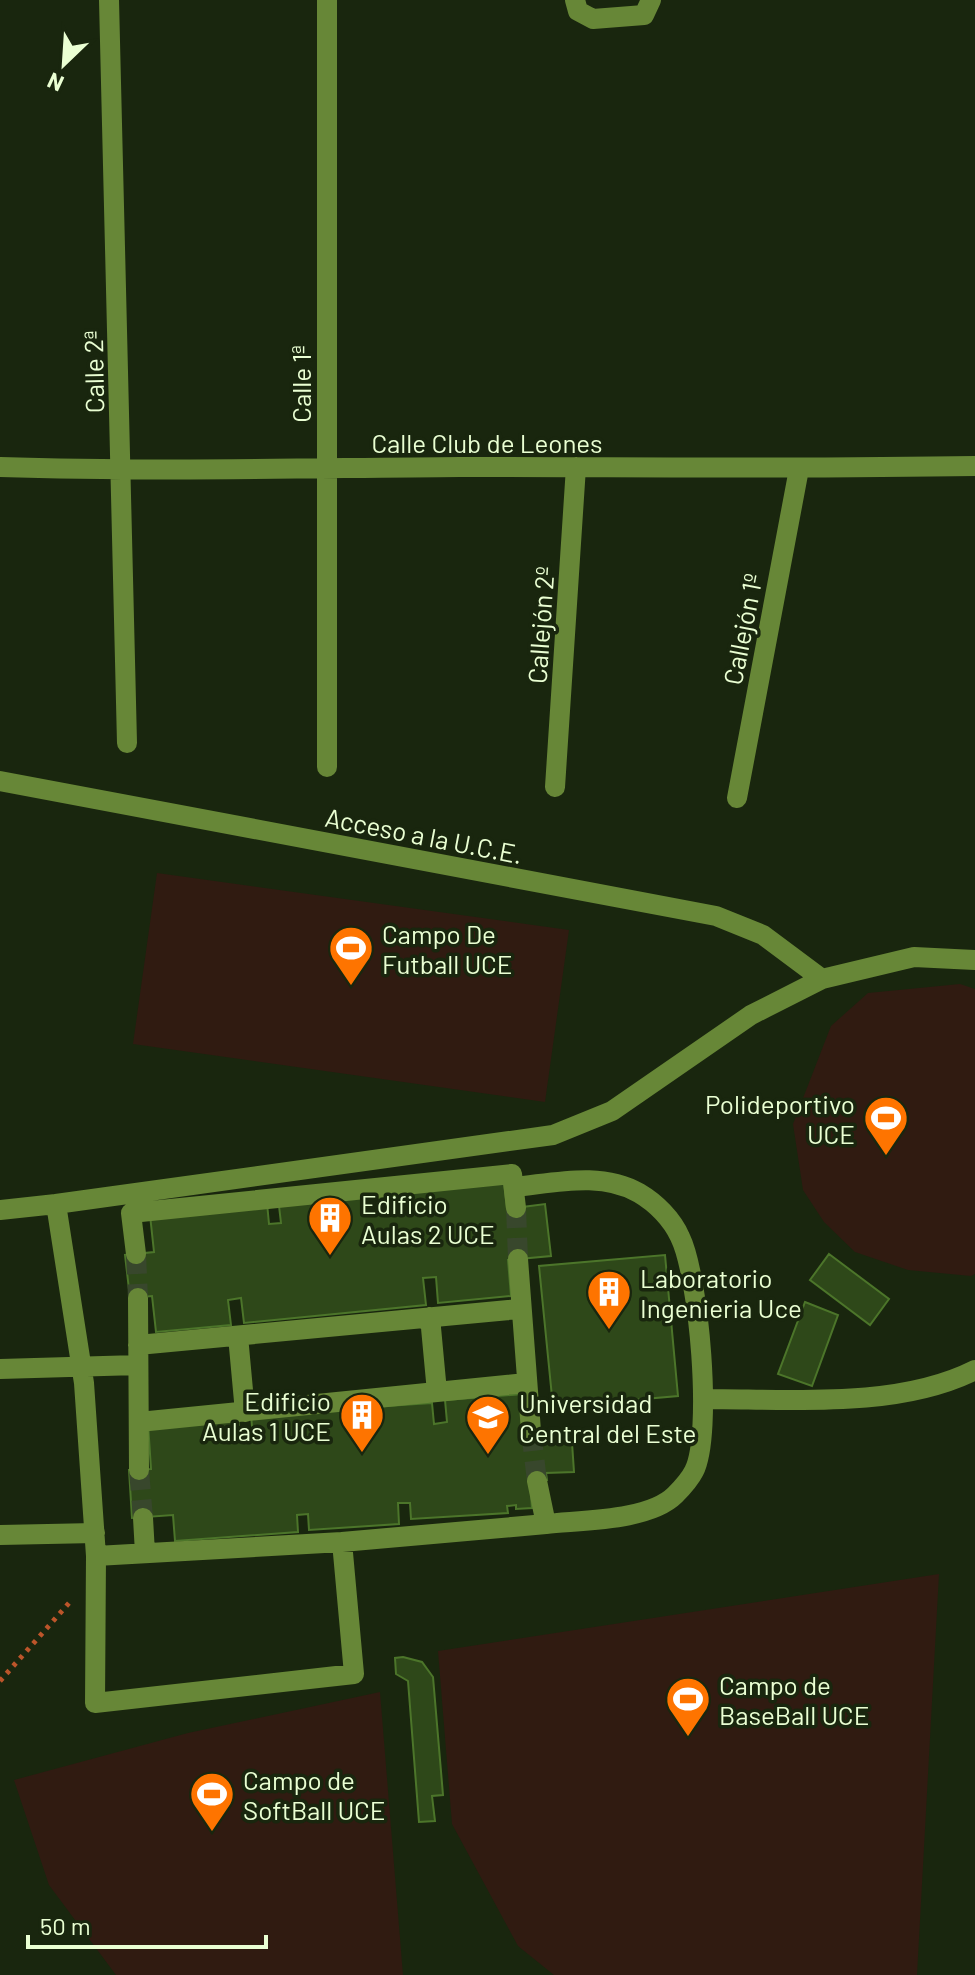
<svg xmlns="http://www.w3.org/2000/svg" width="975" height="1975" font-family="Barlow,sans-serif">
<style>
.green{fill:#301b11}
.building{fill:#2e4819;stroke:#4c752a;stroke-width:2}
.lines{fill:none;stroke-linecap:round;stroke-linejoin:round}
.minor-tunnel{stroke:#38472c;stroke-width:20;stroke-dasharray:20 10;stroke-linecap:butt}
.path{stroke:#bc552a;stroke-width:5;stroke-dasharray:4 6;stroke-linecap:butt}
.minor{stroke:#678737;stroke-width:20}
.labels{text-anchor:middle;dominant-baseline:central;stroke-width:7;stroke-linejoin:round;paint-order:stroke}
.street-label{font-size:26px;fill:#eaffd3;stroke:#19260e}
.poi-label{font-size:26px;fill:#eaffd3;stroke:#19260e;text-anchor:start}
</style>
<rect width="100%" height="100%" fill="#19260e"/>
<!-- green -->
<path class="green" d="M157,873L569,930L545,1102L133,1044Z
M960,984L975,989V1274L971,1276L908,1270L855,1252L824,1222L803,1190L793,1124L831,1026L868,993Z
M939,1574L917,1975H554L518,1946L452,1824L438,1651Z
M380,1692L403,1975H116L49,1885L14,1780L188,1733Z"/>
<!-- building -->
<path class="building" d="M504,1181L507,1209L545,1204L551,1256L508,1260L511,1296L438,1303L436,1277L423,1278L426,1305L244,1323L241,1298L228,1300L231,1325L156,1332L152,1296L130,1298L125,1255L154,1252L150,1215L267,1203L269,1224L281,1223L279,1206L367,1197L368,1211L380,1210L379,1194Z
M829,1254L889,1299L870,1325L810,1280Z
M665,1255L678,1396L553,1407L539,1266Z
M805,1302L838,1315L812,1386L778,1374Z
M523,1394L526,1432L571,1428L574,1472L546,1473L547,1480L530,1481L532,1508L516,1509V1505L507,1506L508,1513L411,1519L410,1503H398L399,1524L309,1530L308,1514L297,1515L298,1532L175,1541L173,1515L132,1518L129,1470L151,1469L148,1423L238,1417L240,1439L253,1438L251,1415L432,1403L434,1424L447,1422L445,1400Z
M403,1657L422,1662L433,1677L443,1795L432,1796L435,1821L419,1822L408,1681L396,1674L395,1658Z"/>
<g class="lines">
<!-- minor-tunnel -->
<path class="minor-tunnel" d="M516,1208L518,1259
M136,1254L138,1298
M531,1431L537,1481
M139,1470L143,1518"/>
<!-- path -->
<path class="path" d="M0,1681L69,1603"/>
<!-- minor -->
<path class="minor" d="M109,0L127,743
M575,0L578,11L593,19L644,15L651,0
M0,467C153,472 307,468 460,467C632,467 803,469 975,466
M327,767V0
M0,781L716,916L763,935L822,979
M555,787L576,467
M737,798L799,469
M514,1187C555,1183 601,1171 639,1193C656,1203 672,1219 680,1237C699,1275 713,1434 694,1471C690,1479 681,1489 675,1495C649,1521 581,1520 546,1524
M56,1204L553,1135L612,1111L751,1015L822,979L914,957L975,960
M0,1210L56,1204L84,1383L96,1556L342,1542L546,1524L537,1481
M136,1254L131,1213L512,1174L516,1208
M518,1259L531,1431
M138,1298L139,1470
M427,1321L430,1317L437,1392
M238,1336L245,1412
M138,1345L519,1309
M0,1369L138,1365
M705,1399C789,1399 898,1409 975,1370
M139,1422L526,1383
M143,1518L145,1553
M0,1535L95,1533
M96,1556L95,1703L354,1674L342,1542"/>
</g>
<!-- icons -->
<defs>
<g id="stadium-pin" transform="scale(2.3)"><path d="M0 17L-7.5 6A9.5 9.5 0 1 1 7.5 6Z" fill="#fe7400" stroke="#19260e"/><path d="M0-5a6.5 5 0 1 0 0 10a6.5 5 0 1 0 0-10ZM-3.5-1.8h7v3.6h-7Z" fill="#fff"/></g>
<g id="building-pin" transform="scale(2.3)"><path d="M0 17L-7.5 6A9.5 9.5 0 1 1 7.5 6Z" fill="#fe7400" stroke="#19260e"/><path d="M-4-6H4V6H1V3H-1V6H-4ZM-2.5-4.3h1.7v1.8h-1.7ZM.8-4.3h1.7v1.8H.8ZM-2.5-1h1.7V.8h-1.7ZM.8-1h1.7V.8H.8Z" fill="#fff"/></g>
<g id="university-pin" transform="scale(2.3)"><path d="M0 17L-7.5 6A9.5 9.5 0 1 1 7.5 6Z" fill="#fe7400" stroke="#19260e"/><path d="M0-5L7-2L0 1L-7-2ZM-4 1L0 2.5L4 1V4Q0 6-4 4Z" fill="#fff"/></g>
</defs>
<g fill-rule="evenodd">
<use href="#stadium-pin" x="351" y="948"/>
<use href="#stadium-pin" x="886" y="1118"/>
<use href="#building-pin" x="330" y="1218"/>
<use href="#building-pin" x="609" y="1292"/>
<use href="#building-pin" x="362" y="1415"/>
<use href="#university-pin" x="488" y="1417"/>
<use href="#stadium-pin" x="688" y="1699"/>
<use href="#stadium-pin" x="212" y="1794"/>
</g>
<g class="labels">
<!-- street labels -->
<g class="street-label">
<text transform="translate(93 372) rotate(-91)">Calle 2ª</text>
<text transform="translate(300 384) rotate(-90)">Calle 1ª</text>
<text x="487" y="442">Calle Club de Leones</text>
<text transform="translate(540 625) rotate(-86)">Callejón 2º</text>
<text transform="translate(742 629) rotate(-79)">Callejón 1º</text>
<text transform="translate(424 835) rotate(11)">Acceso a la U.C.E.</text>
</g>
<!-- poi labels -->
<g class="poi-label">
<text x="382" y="933">Campo De<tspan x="382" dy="30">Futball UCE</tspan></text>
<text x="855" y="1103" text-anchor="end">Polideportivo<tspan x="855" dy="30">UCE</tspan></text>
<text x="361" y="1203">Edificio<tspan x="361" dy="30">Aulas 2 UCE</tspan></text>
<text x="640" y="1277">Laboratorio<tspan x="640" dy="30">Ingenieria Uce</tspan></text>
<text x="331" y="1400" text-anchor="end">Edificio<tspan x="331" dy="30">Aulas 1 UCE</tspan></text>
<text x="519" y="1402">Universidad<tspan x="519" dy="30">Central del Este</tspan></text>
<text x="719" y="1684">Campo de<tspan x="719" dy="30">BaseBall UCE</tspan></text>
<text x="243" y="1779">Campo de<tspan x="243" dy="30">SoftBall UCE</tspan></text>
</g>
</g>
<!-- north arrow -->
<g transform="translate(64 64) rotate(205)" stroke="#19260e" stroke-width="6" paint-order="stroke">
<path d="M0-6L14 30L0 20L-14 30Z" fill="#eaffd3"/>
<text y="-12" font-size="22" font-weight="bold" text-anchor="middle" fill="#eaffd3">N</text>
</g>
<!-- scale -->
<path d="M28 1935v12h238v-12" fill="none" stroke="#eaffd3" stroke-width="4"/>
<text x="40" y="1935" font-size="24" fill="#eaffd3" stroke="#19260e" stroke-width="6" paint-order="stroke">50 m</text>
</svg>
